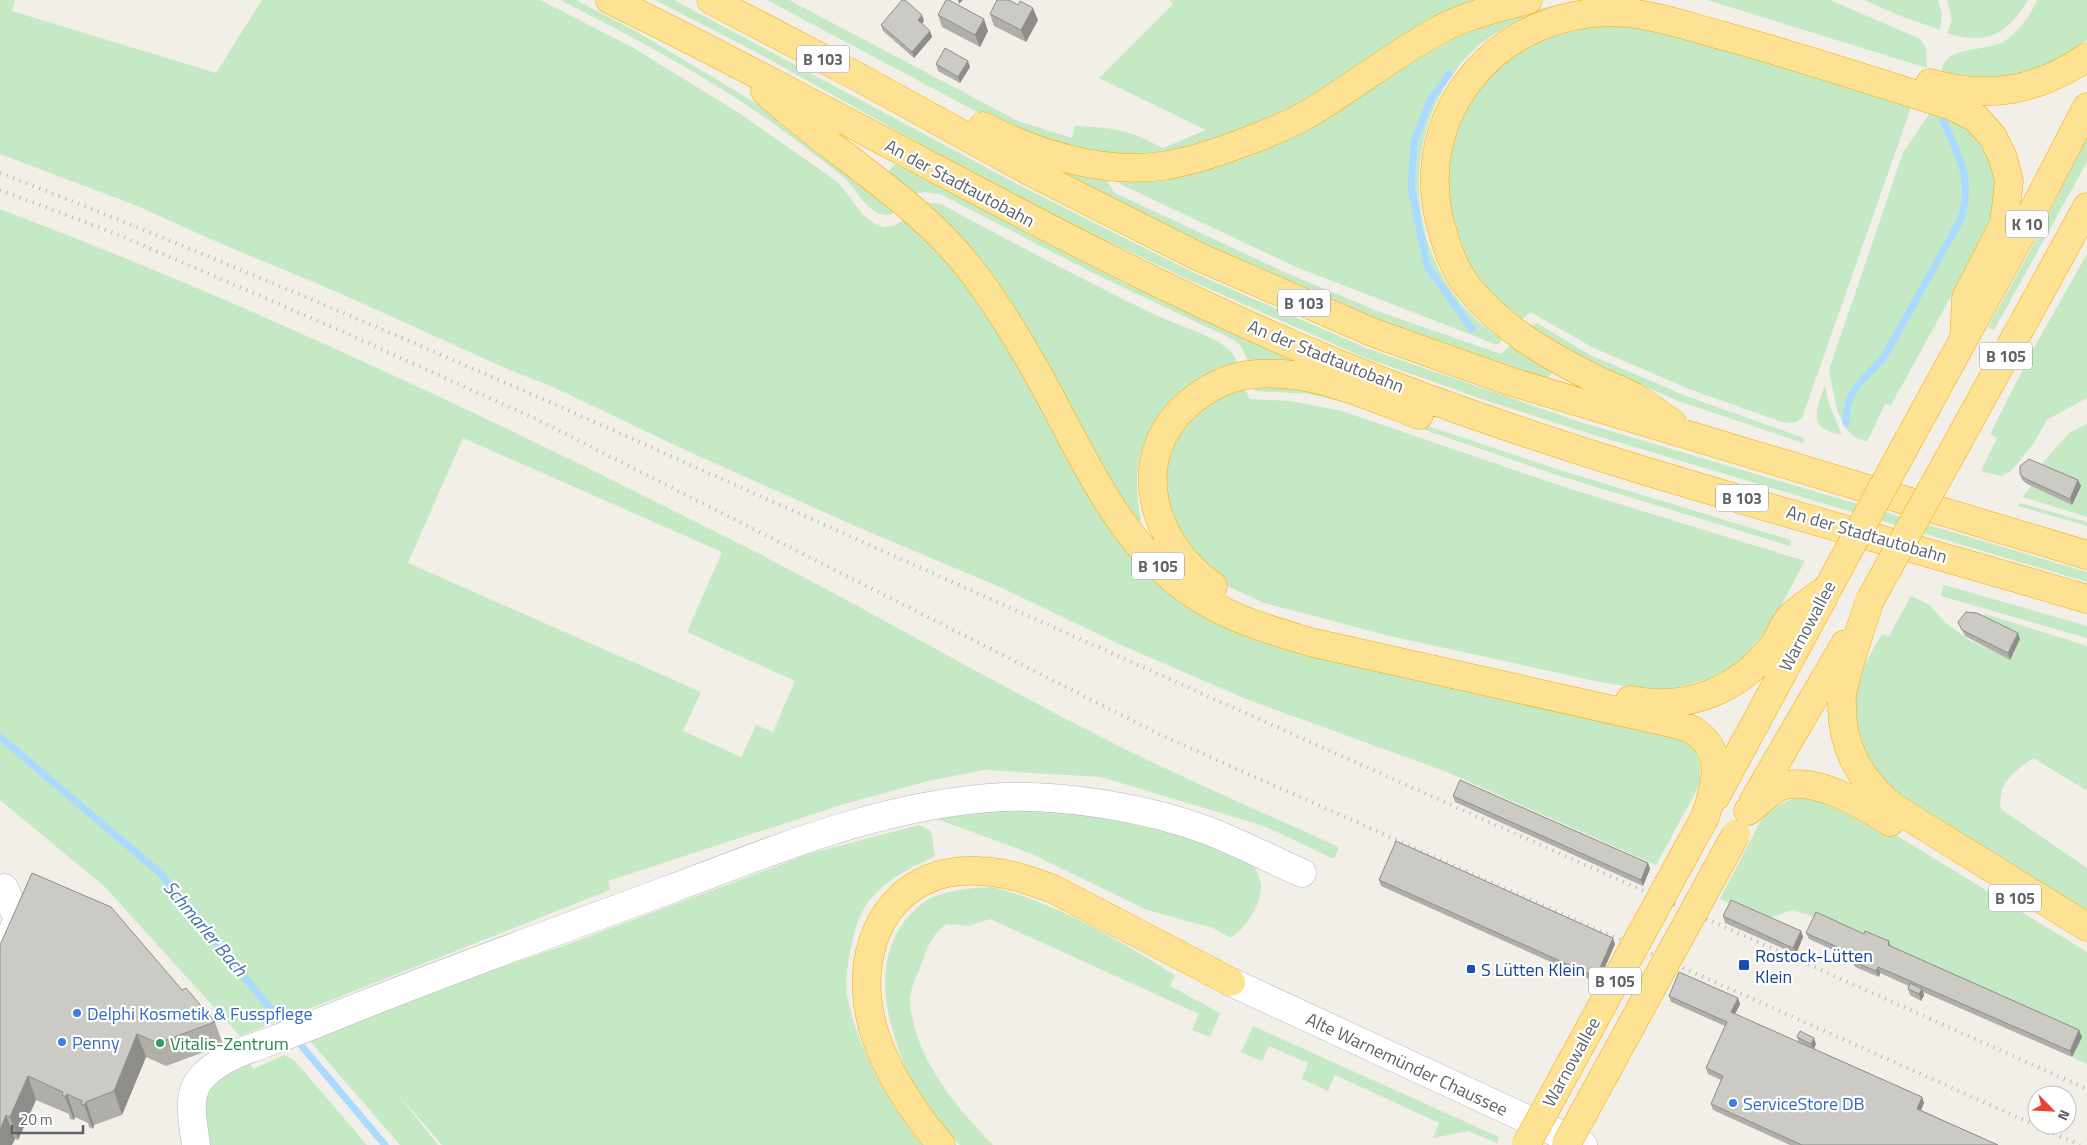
<svg xmlns="http://www.w3.org/2000/svg" width="2087" height="1145" font-family="'Titillium Web',sans-serif">
<style>
.green{fill:#c5e8c5;fill-rule:evenodd}
.lines{fill:none;stroke-linecap:round;stroke-linejoin:round}
.stream{stroke:#aadaff;stroke-width:7}
.street-casing{stroke:#b5b8bc;stroke-width:29}
.secondary-casing{stroke:#b6babf;stroke-width:29}
.highway-casing{stroke:#f9ab00;stroke-width:29}
.street{stroke:#fff;stroke-width:28}
.secondary{stroke:#fff;stroke-width:28}
.highway{stroke:#fde293;stroke-width:28}
.rail{stroke:#b6b7b8;stroke-width:4;stroke-dasharray:1 6;stroke-linecap:butt}
.highway-bridge-casing{stroke:#f9ab00;stroke-width:29;stroke-linecap:butt}
.highway-bridge{stroke:#fde293;stroke-width:28}
.wall{fill:#afaea9}
.shaded-wall{fill:#8f8d8a}
.building{fill:#cccac5;stroke:#8f8d8a}
.transit-dot{fill:#1a4fb4;stroke:#fff;stroke-width:2}
.shop-dot{fill:#3f7fe0;stroke:#fff;stroke-width:2}
.leisure-dot{fill:#2e9e5b;stroke:#fff;stroke-width:2}
.labels{text-anchor:middle;dominant-baseline:central;stroke-width:4.5;stroke-linejoin:round;paint-order:stroke}
.shield{fill:#fff;stroke:#8f9295;stroke-width:1}
.shield-label{font-size:16px;font-weight:bold;fill:#5f6368}
.street-label{font-size:18px;fill:#5f6368;stroke:#fff}
.transit-label{font-size:18px;fill:#164399;stroke:#fff;text-anchor:start}
.shop-label{font-size:18px;fill:#366cbe;stroke:#fff;text-anchor:start}
.leisure-label{font-size:18px;fill:#27864d;stroke:#fff;text-anchor:start}
.water-label{font-size:19px;font-style:italic;fill:#4174aa;stroke:#fff}
</style>
<rect width="100%" height="100%" fill="#f1efe8"/>
<!-- green -->
<path class="green" d="M0,0H15L12,11L216,73L262,0H540L632,47L739,113L839,183L863,215L874,223L883,227L893,226L906,219L930,240L986,308L1187,604L1687,740C1700,755 1703,767 1699,786L1656,865L1447,772L1246,699L1119,644L1000,587L862,529L683,449L553,387L505,368L344,295L215,241L135,205L0,154Z
M560,0H576L639,33L749,99L805,135L897,210L890,215C867,216 858,190 844,178C834,169 822,160 811,152C735,91 647,44 560,0Z
M655,0H674L1021,186L1190,271L1366,348L1580,422L2087,572V582L1581,431L1482,399L1363,357L1187,279L1015,197L756,52Z
M767,0H789L1018,121L1072,138L1075,126C1115,128 1127,129 1163,148L1206,130L1099,78L1173,4L1170,0H1474L1451,9L1299,104L1241,131L1161,154L1108,156L1015,132Z
M1707,0H1830L1920,39L1926,48L1927,68Z
M1864,0H1938L1942,13L1940,30L1898,15Z
M1947,0H2028C2008,34 1986,46 1947,33L1952,20Z
M2037,0H2087V40C2056,63 2016,83 1976,79C1964,78 1953,75 1942,72C1943,44 1988,53 2006,40C2020,30 2031,15 2037,0Z
M1560,5C1523,17 1489,31 1463,61C1392,144 1408,281 1502,339L1499,344H1495L1296,267L1120,184L1116,176L1143,177L1420,57C1464,32 1509,13 1560,5Z
M1606,25L1636,26L1684,35L1913,102L1802,418L1796,422L1785,423L1689,389L1594,348L1530,312L1519,322L1474,276L1456,240L1444,177L1454,133L1474,94L1498,67L1533,43L1580,28Z
M1933,108C1969,122 1996,154 1995,195C1995,205 1992,216 1990,226L1891,405L1885,404L1867,442L1854,437L1846,429L1837,410L1829,370L1903,153Z
M2087,137V162L1994,330L1988,327L2030,251Z
M1035,159L1103,175L1115,193L1291,275L1380,312L1501,354L1512,344L1550,367L1552,372L1550,376L1545,379C1489,360 1432,341 1377,319C1260,274 1146,217 1035,159Z
M895,164L1122,282L1305,365L1248,361L1241,346L1234,340L1095,274L940,194L925,192L915,194L885,175Z
M923,202L941,204C1011,242 1080,278 1151,313C1171,323 1212,335 1227,348C1232,351 1235,358 1238,363C1164,383 1124,443 1141,519L1137,524Z
M0,209C259,307 507,426 754,551C880,616 1002,688 1129,751C1198,785 1269,815 1339,847L1334,859L1264,826L1101,777L984,770L928,781L841,805L608,881L610,890L240,1036L105,887L0,800ZM463,438L722,552L687,632L795,681L773,732L756,725L741,757L683,731L701,692L408,563Z
M2087,254V398L2048,419L2031,447L2011,471L2001,476L1981,471L1997,438L1990,434L2036,344Z
M1537,323L1590,355L1686,396L1804,438L1803,443L1681,402L1585,361L1527,327Z
M1253,385H1290L1386,412L1563,471L1791,540L1790,546L1560,476L1343,402L1310,394L1255,391Z
M1825,385L1829,404L1842,435C1807,428 1815,412 1825,385Z
M1244,387L1250,399L1291,401L1342,411L1558,485L1805,561L1771,624L1746,656L1731,667L1711,678L1673,689L1647,690L1595,681L1390,636L1264,603L1225,585L1188,550L1166,505L1165,468L1176,435L1209,402Z
M2087,424V517L2023,497L2031,486L2072,505L2039,467L2069,433Z
M2020,503L2087,522V526L2018,506Z
M1944,585L2087,626V638L1941,596Z
M1911,596L1928,604L1946,623L1969,640L2010,659L2020,639L1979,619L1985,614L2087,646V788L2086,790L2033,758C2014,772 1997,783 2001,809L2087,868V915L1891,794L1857,743L1852,699L1858,676L1882,634L1889,636Z
M1800,796L1812,797L1881,826L2087,952V1064L2072,1057L2081,1036L1818,918L1792,910L1767,919L1720,899L1761,820L1773,807Z
M999,807C1054,811 1110,814 1163,829C1193,838 1222,849 1250,860C1255,868 1260,877 1261,885C1262,905 1246,927 1231,938L1213,928L1147,910L1032,854L929,816Z
M919,825L931,831L935,856C914,866 893,876 877,892C862,906 856,924 852,943C848,961 844,981 848,1000C859,1051 889,1105 922,1145H442L396,1092L438,1145H400L310,1041L435,990L563,946L812,853Z
M992,887C1059,904 1117,939 1175,975L1170,986L1220,1013L1210,1037L1192,1030L1199,1014L990,919L969,926L946,924C930,937 928,947 921,965C917,976 909,991 910,1002C915,1059 955,1106 993,1145H960C944,1127 928,1108 915,1088C907,1074 901,1057 896,1042C883,1001 877,959 904,922C912,912 924,900 936,896C954,889 973,888 992,887Z
M1253,1026L1499,1137L1497,1143L1468,1131L1433,1138L1439,1123L1335,1075L1328,1091L1302,1079L1308,1063L1269,1046L1262,1061L1241,1052Z
M285,1055L295,1061L367,1145H208L203,1102L209,1086L248,1060L253,1069Z"/>
<g class="lines">
<!-- stream -->
<path class="stream" d="M1449,74L1430,100L1414,142L1411,187L1427,266L1472,329
M1846,423C1846,387 1863,382 1884,357L1961,219C1973,178 1959,158 1943,120
M0,737L160,873L286,1028
M295,1038L385,1145"/>
<!-- street casing -->
<g class="street-casing">
<path id="street" d="M0,960L18,919L4,888
M196,1145C193,1121 185,1093 204,1075C224,1055 256,1047 282,1037C311,1026 340,1014 368,1003C469,963 570,926 671,889C779,848 887,803 1004,797C1066,795 1147,808 1206,830C1238,842 1270,859 1302,873"/>
</g>
<!-- secondary casing -->
<g class="secondary-casing">
<path id="secondary" d="M1231,982L1583,1145"/>
</g>
<!-- highway casing -->
<g class="highway-casing">
<path id="highway" d="M610,0C854,118 1085,260 1336,363C1579,462 1836,524 2087,599
M711,0L860,78L1029,171L1197,256L1374,333L1509,381L2087,555
M1930,83C1989,100 2037,91 2087,57
M765,91C833,154 919,200 975,275C1009,321 1038,372 1064,423C1103,497 1143,574 1223,611C1251,625 1281,633 1310,642L1671,723C1678,725 1687,727 1694,731C1727,753 1715,788 1705,817
M983,126C1036,154 1102,174 1162,166C1189,162 1216,153 1242,143C1264,135 1287,126 1308,114C1351,88 1391,57 1435,32C1464,16 1496,8 1528,0
M1672,423C1660,415 1648,406 1636,398C1623,390 1608,386 1595,379C1547,355 1502,329 1468,287C1456,272 1448,251 1443,233C1405,112 1504,2 1628,13C1660,16 1693,28 1724,36C1801,57 1876,82 1952,106L1976,118L1993,137L2003,158L2009,181L2004,224L1966,298L1964,339
M1909,439L2018,240L2087,107
M1954,449L2087,207
M1213,586C1152,544 1126,457 1189,403C1206,389 1226,378 1247,375C1307,367 1364,394 1419,415
M1868,606C1859,633 1849,662 1843,690C1841,696 1842,703 1842,709C1843,750 1862,782 1893,807L2087,927
M1630,700C1685,712 1739,690 1773,646C1780,637 1783,624 1791,616C1802,606 1816,597 1828,588
M1716,796L1824,596
M1753,802L1845,644
M1748,811C1757,804 1766,795 1775,789C1808,771 1863,805 1890,822
M941,1145C907,1105 870,1048 867,994C862,924 905,866 980,871C1006,872 1029,880 1053,889L1231,982"/>
</g>
<!-- street -->
<use href="#street" class="street"/>
<!-- secondary -->
<use href="#secondary" class="secondary"/>
<!-- highway -->
<use href="#highway" class="highway"/>
<!-- rail -->
<path class="rail" d="M0,173C184,244 364,321 545,400L2087,1089
M0,190L119,235L339,330L538,420L1161,735L2080,1145"/>
<!-- highway-bridge casing -->
<g class="highway-bridge-casing">
<path id="highway-bridge" d="M1828,588L1909,439
M1869,602L1954,449
M1526,1145L1705,817
M1566,1145L1736,834"/>
</g>
<!-- highway-bridge -->
<use href="#highway-bridge" class="highway-bridge"/>
</g>
<!-- wall -->
<path class="wall" d="M1018,5L1038,20L1026,42L994,26L990,14Z
M938,15L988,31L980,47L942,27Z
M924,21L922,24L930,31L932,37L914,58L883,31L881,25Z
M936,64L970,67L960,83L938,71Z
M2020,474L2078,480L2081,486L2072,505L2027,484L2022,480Z
M1958,622L2020,639L2010,660L1965,636Z
M1453,796L1648,863L1650,869L1643,886L1455,802Z
M1379,880L1615,944L1598,983L1381,886Z
M1723,916L1801,931L1803,937L1796,954L1725,923Z
M1806,933L1864,934L1889,941L1891,946L2079,1030L2082,1037L2072,1057L1923,992L1924,995L1921,1001L1910,995L1908,989L1909,986L1880,973L1879,977L1855,967L1852,961L1853,959L1809,939Z
M0,945L182,990L215,1022L223,1045L166,1066L146,1057L122,1115L94,1125L93,1129L89,1127L88,1123L75,1117L74,1120L70,1119L69,1114L36,1100L18,1140L15,1139L0,1145Z
M1669,996L1738,998L1740,1004L1735,1014L1799,1043L1797,1037L1816,1044L1814,1049L1922,1097L1924,1103L1921,1110L1998,1145H1790L1713,1110L1711,1104L1721,1080L1708,1074L1706,1068L1725,1026L1671,1002Z"/>
<!-- shaded-wall -->
<path class="shaded-wall" d="M958,0H963L959,4Z
M1033,8L1038,20L1026,42L1021,30Z
M922,15L924,21L920,26L918,20Z
M984,19L988,31L980,47L975,35Z
M930,31L932,37L914,58L912,52Z
M968,61L970,67L960,83L958,77Z
M2078,480L2081,486L2072,505L2070,499Z
M2018,633L2020,639L2010,660L2008,653Z
M1648,863L1650,869L1643,886L1641,880Z
M1801,931L1803,937L1796,954L1793,948Z
M1613,938L1615,944L1598,983L1596,977Z
M1878,967L1880,973L1879,977L1876,971Z
M1922,989L1924,995L1921,1001L1919,994Z
M1738,998L1740,1004L1733,1018L1731,1012Z
M2079,1030L2082,1037L2072,1057L2070,1051Z
M137,1034L146,1057L122,1115L114,1091Z
M1814,1038L1816,1044L1813,1050L1811,1044Z
M28,1076L36,1100L18,1140L10,1117Z
M67,1094L75,1117L74,1120L65,1097Z
M1922,1097L1924,1103L1919,1115L1917,1109Z
M86,1102L94,1125L93,1129L84,1105Z
M6,1115L15,1139L12,1145H0V1130Z"/>
<!-- building -->
<path class="building" d="M902,0H905L922,15L918,20L930,31L912,52L881,25Z
M946,0H949L984,19L975,35L938,15Z
M997,0H1009L1018,5L1020,1L1033,8L1021,30L990,14Z
M945,48L968,61L958,77L936,64Z
M2029,459L2078,480L2070,499L2024,478L2020,474V466Z
M1966,612L1977,613L2018,633L2008,653L1962,630L1958,622Z
M1460,780L1648,863L1641,880L1453,796Z
M1396,841L1613,938L1596,977L1379,880Z
M32,873L111,907L182,990L186,988L215,1022L158,1043L137,1034L114,1091L86,1102L84,1105L81,1104L82,1101L67,1094L65,1097L62,1095L63,1092L28,1076L10,1117L6,1115L0,1130V945Z
M1731,900L1801,931L1793,948L1723,916Z
M1816,912L1864,934L1865,931L1889,941L1888,945L2079,1030L2070,1051L1878,967L1876,971L1852,961L1855,955L1806,933Z
M1679,972L1738,998L1731,1012L1922,1097L1917,1109L1998,1145H1802L1711,1104L1723,1076L1706,1068L1727,1022L1669,996Z
M1910,983L1922,989L1919,994L1908,989Z
M1800,1031L1814,1038L1811,1044L1797,1037Z"/>
<!-- markers -->
<g class="transit-dot">
<rect x="1738" y="959" width="12" height="12" rx="2.5"/>
<rect x="1466" y="964" width="10" height="10" rx="2.5"/>
</g>
<g class="shop-dot">
<circle cx="77" cy="1013" r="5"/>
<circle cx="62" cy="1042" r="5"/>
<circle cx="1733" cy="1103" r="5"/>
</g>
<circle class="leisure-dot" cx="160" cy="1043" r="5"/>
<g class="labels">
<!-- shield labels -->
<g class="shield">
<rect x="797" y="45.5" width="52" height="27" rx="4"/>
<rect x="2006" y="210.5" width="42" height="27" rx="4"/>
<rect x="1278" y="289.5" width="52" height="27" rx="4"/>
<rect x="1980" y="342.5" width="52" height="27" rx="4"/>
<rect x="1716" y="484.5" width="52" height="27" rx="4"/>
<rect x="1132" y="552.5" width="52" height="27" rx="4"/>
<rect x="1989" y="884.5" width="52" height="27" rx="4"/>
<rect x="1589" y="967.5" width="52" height="27" rx="4"/>
</g>
<g class="shield-label">
<text x="823" y="59">B 103</text>
<text x="2027" y="224">K 10</text>
<text x="1304" y="303">B 103</text>
<text x="2006" y="356">B 105</text>
<text x="1742" y="498">B 103</text>
<text x="1158" y="566">B 105</text>
<text x="2015" y="898">B 105</text>
<text x="1615" y="981">B 105</text>
</g>
<!-- street labels -->
<g class="street-label">
<text transform="translate(960 183) rotate(28)">An der Stadtautobahn</text>
<text transform="translate(1326 356) rotate(22)">An der Stadtautobahn</text>
<text transform="translate(1867 534) rotate(16)">An der Stadtautobahn</text>
<text transform="translate(1807 626) rotate(-62)">Warnowallee</text>
<text transform="translate(1571 1062) rotate(-61)">Warnowallee</text>
<text transform="translate(1407 1064) rotate(25)">Alte Warnemünder Chaussee</text>
</g>
<!-- transit labels -->
<g class="transit-label">
<text x="1755" y="955">Rostock-Lütten<tspan x="1755" dy="21">Klein</tspan></text>
<text x="1481" y="969">S Lütten Klein</text>
</g>
<!-- shop labels -->
<g class="shop-label">
<text x="87" y="1013">Delphi Kosmetik &amp; Fusspflege</text>
<text x="72" y="1042">Penny</text>
<text x="1743" y="1103">ServiceStore DB</text>
</g>
<!-- leisure labels -->
<g class="leisure-label">
<text x="170" y="1043">Vitalis-Zentrum</text>
</g>
<!-- water labels -->
<g class="water-label">
<text transform="translate(206 928) rotate(50)">Schmarler Bach</text>
</g>
</g>
<!-- north arrow -->
<g transform="translate(2052 1110) rotate(114)"><circle r="24" fill="#ffffff" stroke="#bfc1c3"/>
<path d="M0-4L9 19L0 12L-9 19Z" fill="#ea4335"/>
<text y="-8" font-size="14" font-weight="bold" text-anchor="middle" fill="#5f6368">N</text>
</g>
<!-- scale -->
<path d="M12 1125v8h71v-8" fill="none" stroke="#5f6368" stroke-width="2.5"/>
<text x="20" y="1125" font-size="15" fill="#5f6368" stroke="#ffffff" stroke-width="4" paint-order="stroke">20 m</text>
</svg>
